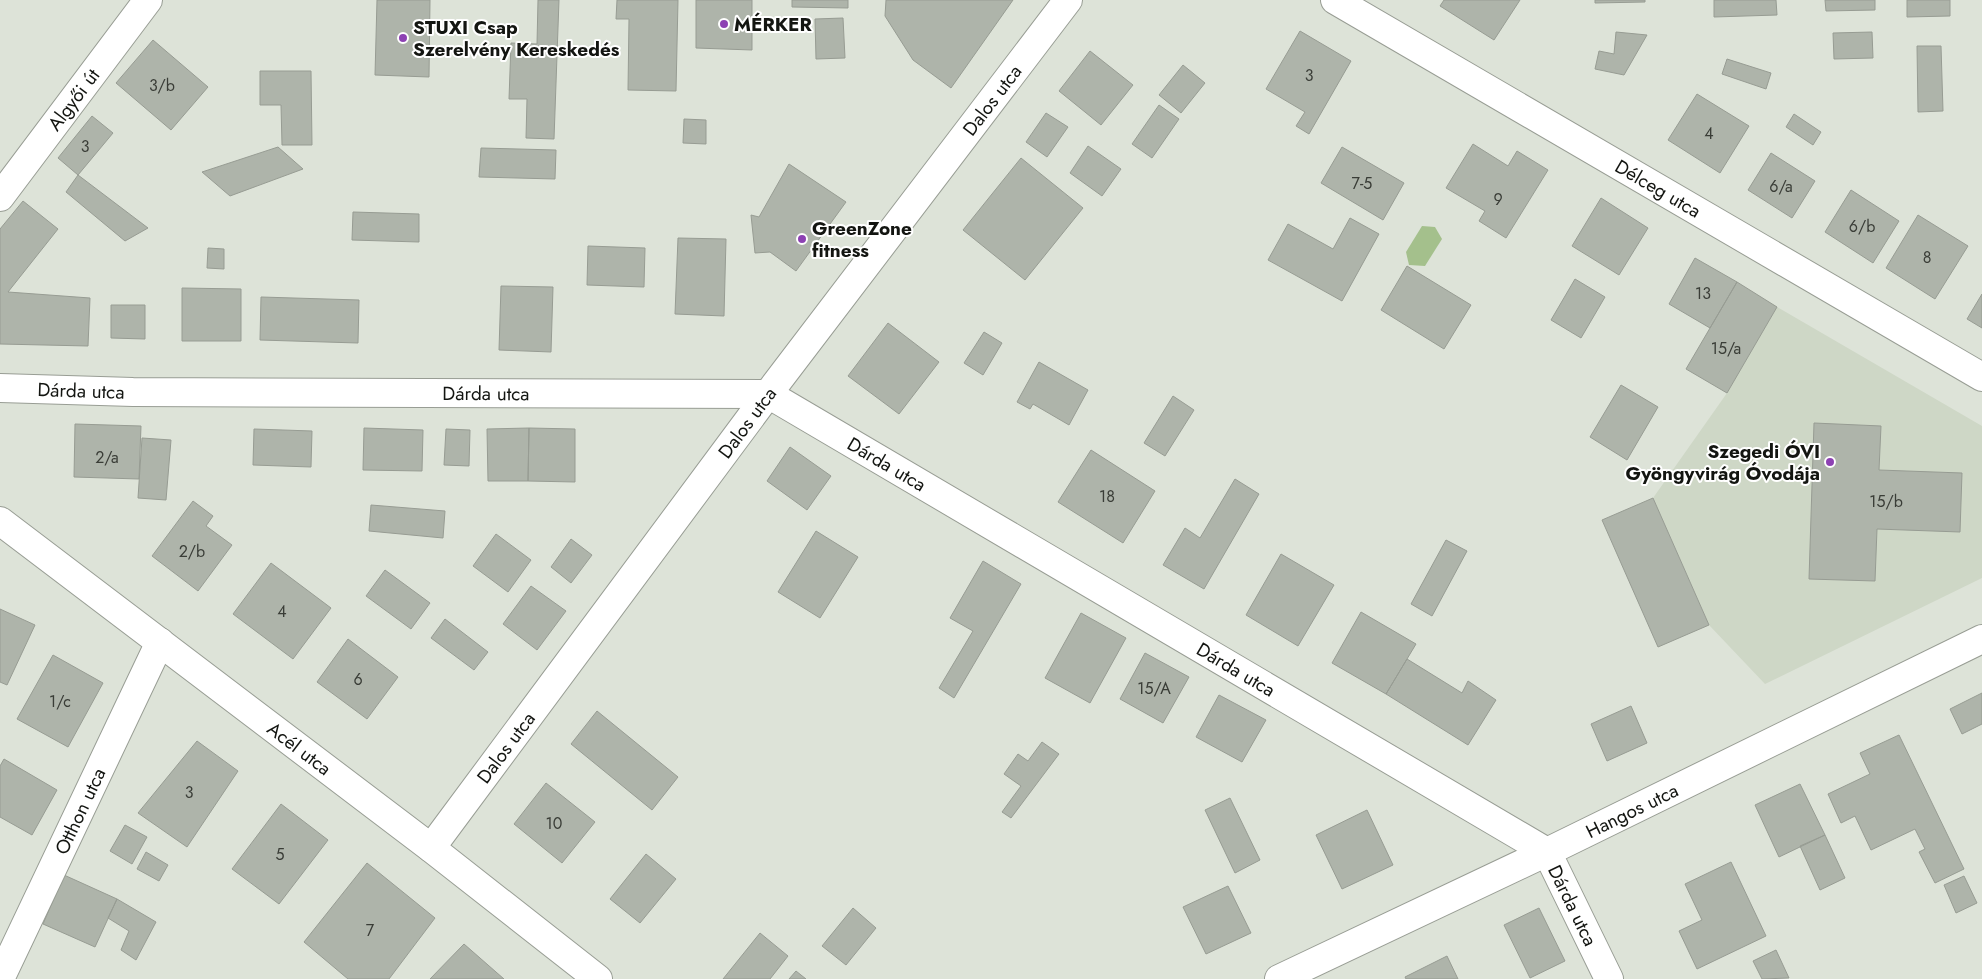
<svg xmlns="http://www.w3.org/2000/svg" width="1982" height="979" font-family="Jost,sans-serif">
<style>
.built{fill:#ced7c6}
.water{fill:#a4c08c}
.building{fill:#aeb4aa;stroke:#979c93}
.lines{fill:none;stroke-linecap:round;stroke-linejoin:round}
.minor-casing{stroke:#989d94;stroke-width:30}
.tertiary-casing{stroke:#989d94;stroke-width:30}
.minor{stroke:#fff;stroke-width:28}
.tertiary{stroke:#fff;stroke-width:28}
.poi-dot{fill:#8d41b3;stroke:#fff;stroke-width:2}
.labels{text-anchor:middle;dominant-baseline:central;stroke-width:4;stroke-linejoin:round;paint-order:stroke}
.number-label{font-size:16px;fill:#3a3d37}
.poi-label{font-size:19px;font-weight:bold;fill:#131511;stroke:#fff;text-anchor:start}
.street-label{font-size:19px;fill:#131511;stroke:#fff}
</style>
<rect width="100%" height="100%" fill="#dde3d8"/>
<!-- built -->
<path class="built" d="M1777,307L1982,426V578L1765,684L1709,625L1653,498L1727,393Z"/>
<!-- water -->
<path class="water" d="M1422,226L1435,227L1442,239L1425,266L1409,265L1406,252Z"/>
<!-- building -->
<path class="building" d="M377,0H430L429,77L375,75Z
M538,0H559L554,139L526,138L527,99H509L511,43L537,44Z
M617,0H678L676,91L628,90L629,19H616Z
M696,0H752V50L696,48Z
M792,0H848V8L792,7Z
M886,0H1013L951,88L913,60L885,16Z
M1444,0H1520L1494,40L1440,6Z
M1595,0H1645V2L1595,3Z
M1714,0H1776L1777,15L1714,17Z
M1825,0H1875V10L1826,11Z
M1907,0H1950V16L1907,17Z
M843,18L845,58L816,59L815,19Z
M1300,31L1351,61L1309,134L1296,126L1305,112L1266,89Z
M1616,32L1647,35L1624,75L1595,69L1599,51L1614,54Z
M1872,32L1873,58L1834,59L1833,33Z
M153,40L208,87L171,130L116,83Z
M1917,46H1941L1943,111L1918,112Z
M1090,51L1133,85L1101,125L1059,91Z
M1727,59L1771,73L1766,89L1722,74Z
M1183,65L1205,83L1181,113L1159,95Z
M260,71H311L312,145H282L281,105H260Z
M1697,94L1749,126L1720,173L1668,140Z
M1159,105L1179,119L1152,158L1132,144Z
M1046,113L1068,127L1047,157L1026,142Z
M1794,114L1821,132L1813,145L1786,127Z
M92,116L113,133L78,175L58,158Z
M684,119L706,120V144L683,143Z
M1473,144L1508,166L1517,151L1548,170L1506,238L1479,221L1485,211L1446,188Z
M1088,146L1121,169L1102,196L1070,173Z
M278,147L303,169L230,196L202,172Z
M1342,147L1404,183L1383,220L1321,183Z
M481,148L556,150L555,179L479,177Z
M1771,153L1815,181L1792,218L1748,190Z
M1021,158L1083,208L1025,280L963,230Z
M789,164L846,202L796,271L770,252L755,253L751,215L759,217Z
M78,175L148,228L125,241L66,192Z
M1851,190L1899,221L1873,263L1825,232Z
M1601,198L1648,228L1619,275L1572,246Z
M23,201L58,229L8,292L90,298L88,346L0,344V229Z
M353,212L419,214V242L352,240Z
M1918,215L1968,246L1935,299L1886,268Z
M1350,218L1379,234L1342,301L1268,260L1288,224L1333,249Z
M678,238L726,239L724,316L675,314Z
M588,246L645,248L644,287L587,285Z
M208,248L224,249V269L207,268Z
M1695,258L1737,282L1710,328L1669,304Z
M1407,266L1471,305L1444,349L1381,310Z
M1575,279L1605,297L1581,338L1551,320Z
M1737,282L1777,307L1727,393L1686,369Z
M501,286L553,287L551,352L499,350Z
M182,288L241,289V341H182Z
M1982,294V328L1967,319Z
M261,297L359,300L358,343L260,340Z
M111,305H145V339L111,338Z
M888,323L939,362L899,414L848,376Z
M984,332L1002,343L983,375L964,363Z
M1039,362L1088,390L1069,425L1033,404L1030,409L1017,402Z
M1621,385L1658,407L1627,460L1590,437Z
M1173,396L1194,410L1165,456L1144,443Z
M1814,423L1881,426L1879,470L1962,473L1960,532L1877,529L1875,581L1809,579Z
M75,424L141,426L139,479L74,477Z
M364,428L423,430L422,471L363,470Z
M529,428L575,429V482L528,481Z
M529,428L528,481H488L487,429Z
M254,429L312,431L311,467L253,465Z
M446,429L470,430L469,466L444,465Z
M142,438L171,440L166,500L138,498Z
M790,447L831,476L807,510L767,481Z
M1091,450L1155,491L1123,543L1058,502Z
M1235,479L1259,494L1204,589L1163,565L1185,528L1200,538Z
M1653,498L1709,625L1658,647L1602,520Z
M193,501L213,516L206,526L232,545L198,591L152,556Z
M371,505L445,511L443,538L369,531Z
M816,531L858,557L820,618L778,592Z
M496,534L531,560L508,592L473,566Z
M571,539L592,555L571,583L551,567Z
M1446,540L1467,551L1432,616L1411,604Z
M1281,554L1334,585L1298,646L1246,615Z
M983,561L1021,584L954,698L939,688L973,631L950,618Z
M271,563L331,608L293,659L233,614Z
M385,570L430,603L411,629L366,596Z
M531,586L566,611L537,650L503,624Z
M0,609L35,625L7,685L0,682Z
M1361,612L1416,644L1386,694L1332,663Z
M1081,613L1126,638L1090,703L1045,678Z
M445,619L488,652L474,670L431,638Z
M348,639L398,677L367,719L317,682Z
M1145,653L1189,677L1163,723L1120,699Z
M53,655L103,683L68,747L17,719Z
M1407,659L1462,693L1468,681L1496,700L1468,745L1386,694Z
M1982,693V724L1962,734L1950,709Z
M1219,695L1266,720L1242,762L1196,737Z
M1631,706L1647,743L1607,761L1591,724Z
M597,711L678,777L652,810L571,744Z
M1899,735L1964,869L1935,883L1919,852L1925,849L1915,829L1871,850L1855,816L1841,823L1828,794L1870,774L1860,753Z
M197,741L238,771L187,847L138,813Z
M1042,742L1059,754L1011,818L1002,812L1021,786L1004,774L1018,754L1028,761Z
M4,759L57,790L32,835L0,817V766Z
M546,783L595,822L562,863L514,824Z
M1800,784L1825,835L1779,857L1755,805Z
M1230,798L1260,860L1235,873L1205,810Z
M281,804L328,840L279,904L232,869Z
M1367,810L1393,865L1342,889L1316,835Z
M125,825L147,837L132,864L110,851Z
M1825,835L1845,878L1820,890L1800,846Z
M146,852L168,865L159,881L137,869Z
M646,854L676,879L640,923L610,899Z
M1731,862L1766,936L1697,969L1679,931L1702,920L1685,884Z
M367,863L435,918L389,979H348L304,942Z
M64,875L117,899L95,947L43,924Z
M1964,876L1977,903L1956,913L1944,885Z
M1228,886L1251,933L1206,954L1183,907Z
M117,899L156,922L136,960L121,950L129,931L108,918Z
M853,908L876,928L846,965L822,946Z
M1539,908L1565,961L1530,978L1504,925Z
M760,933L788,956L770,979H723Z
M464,944L504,979H430Z
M1776,950L1789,978L1762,979L1753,961Z
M1447,956L1458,979H1406L1405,977Z
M796,971L806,979H789Z"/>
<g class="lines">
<!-- minor casing -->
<g class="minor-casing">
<g id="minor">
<path id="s1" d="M1335,0L1982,377"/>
<path id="s2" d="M0,197L148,0"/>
<path id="s3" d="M0,388L133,392L768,394L1547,852L1609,979"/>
<path id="s4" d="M0,521L431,848L598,979"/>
<path id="s5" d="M431,848L768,394L1068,0"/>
<path id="s6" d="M0,979L160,642"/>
</g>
</g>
<!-- tertiary casing -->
<g class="tertiary-casing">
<g id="tertiary">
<path id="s7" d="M1279,979L1547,852L1982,639"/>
</g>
</g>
<!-- minor -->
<use href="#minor" class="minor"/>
<!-- tertiary -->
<use href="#tertiary" class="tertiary"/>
</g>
<!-- markers -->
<g class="poi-dot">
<circle cx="724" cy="24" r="5"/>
<circle cx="403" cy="38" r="5"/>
<circle cx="802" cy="239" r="5"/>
<circle cx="1830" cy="462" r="5"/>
</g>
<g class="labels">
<!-- number labels -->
<g class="number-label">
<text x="1309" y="75">3</text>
<text x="162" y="85">3/b</text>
<text x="1709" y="133">4</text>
<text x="85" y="146">3</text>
<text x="1362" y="183">7-5</text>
<text x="1781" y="186">6/a</text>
<text x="1498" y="199">9</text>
<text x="1862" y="226">6/b</text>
<text x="1927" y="257">8</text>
<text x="1703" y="293">13</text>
<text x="1726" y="348">15/a</text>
<text x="107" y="457">2/a</text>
<text x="1107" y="496">18</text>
<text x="1886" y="501">15/b</text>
<text x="192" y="551">2/b</text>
<text x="282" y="611">4</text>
<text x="358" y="679">6</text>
<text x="1154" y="688">15/A</text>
<text x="60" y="701">1/c</text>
<text x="189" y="792">3</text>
<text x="554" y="823">10</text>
<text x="280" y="854">5</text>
<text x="370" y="930">7</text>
</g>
<!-- poi labels -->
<g class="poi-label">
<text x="734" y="24">MÉRKER</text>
<text x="413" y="27">STUXI Csap<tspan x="413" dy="22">Szerelvény Kereskedés</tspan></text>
<text x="812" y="228">GreenZone<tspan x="812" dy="22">fitness</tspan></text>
<text x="1820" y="451" text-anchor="end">Szegedi ÓVI<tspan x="1820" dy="22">Gyöngyvirág Óvodája</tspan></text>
</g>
<!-- street labels -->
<g class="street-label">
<text stroke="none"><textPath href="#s2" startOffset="122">Algyői út</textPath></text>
<text stroke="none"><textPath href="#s5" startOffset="935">Dalos utca</textPath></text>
<text stroke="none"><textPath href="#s1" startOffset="374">Délceg utca</textPath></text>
<text stroke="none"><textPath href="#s3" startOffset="81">Dárda utca</textPath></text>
<text stroke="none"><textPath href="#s3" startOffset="486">Dárda utca</textPath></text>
<text stroke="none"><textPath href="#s5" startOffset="530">Dalos utca</textPath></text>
<text stroke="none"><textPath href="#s3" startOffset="906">Dárda utca</textPath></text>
<text stroke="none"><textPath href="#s3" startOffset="1311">Dárda utca</textPath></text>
<text stroke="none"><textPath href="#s5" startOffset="125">Dalos utca</textPath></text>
<text stroke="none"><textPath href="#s4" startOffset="376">Acél utca</textPath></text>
<text stroke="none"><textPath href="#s6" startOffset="186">Otthon utca</textPath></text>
<text stroke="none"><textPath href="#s7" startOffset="391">Hangos utca</textPath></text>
<text stroke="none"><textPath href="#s3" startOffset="1731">Dárda utca</textPath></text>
</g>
</g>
</svg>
